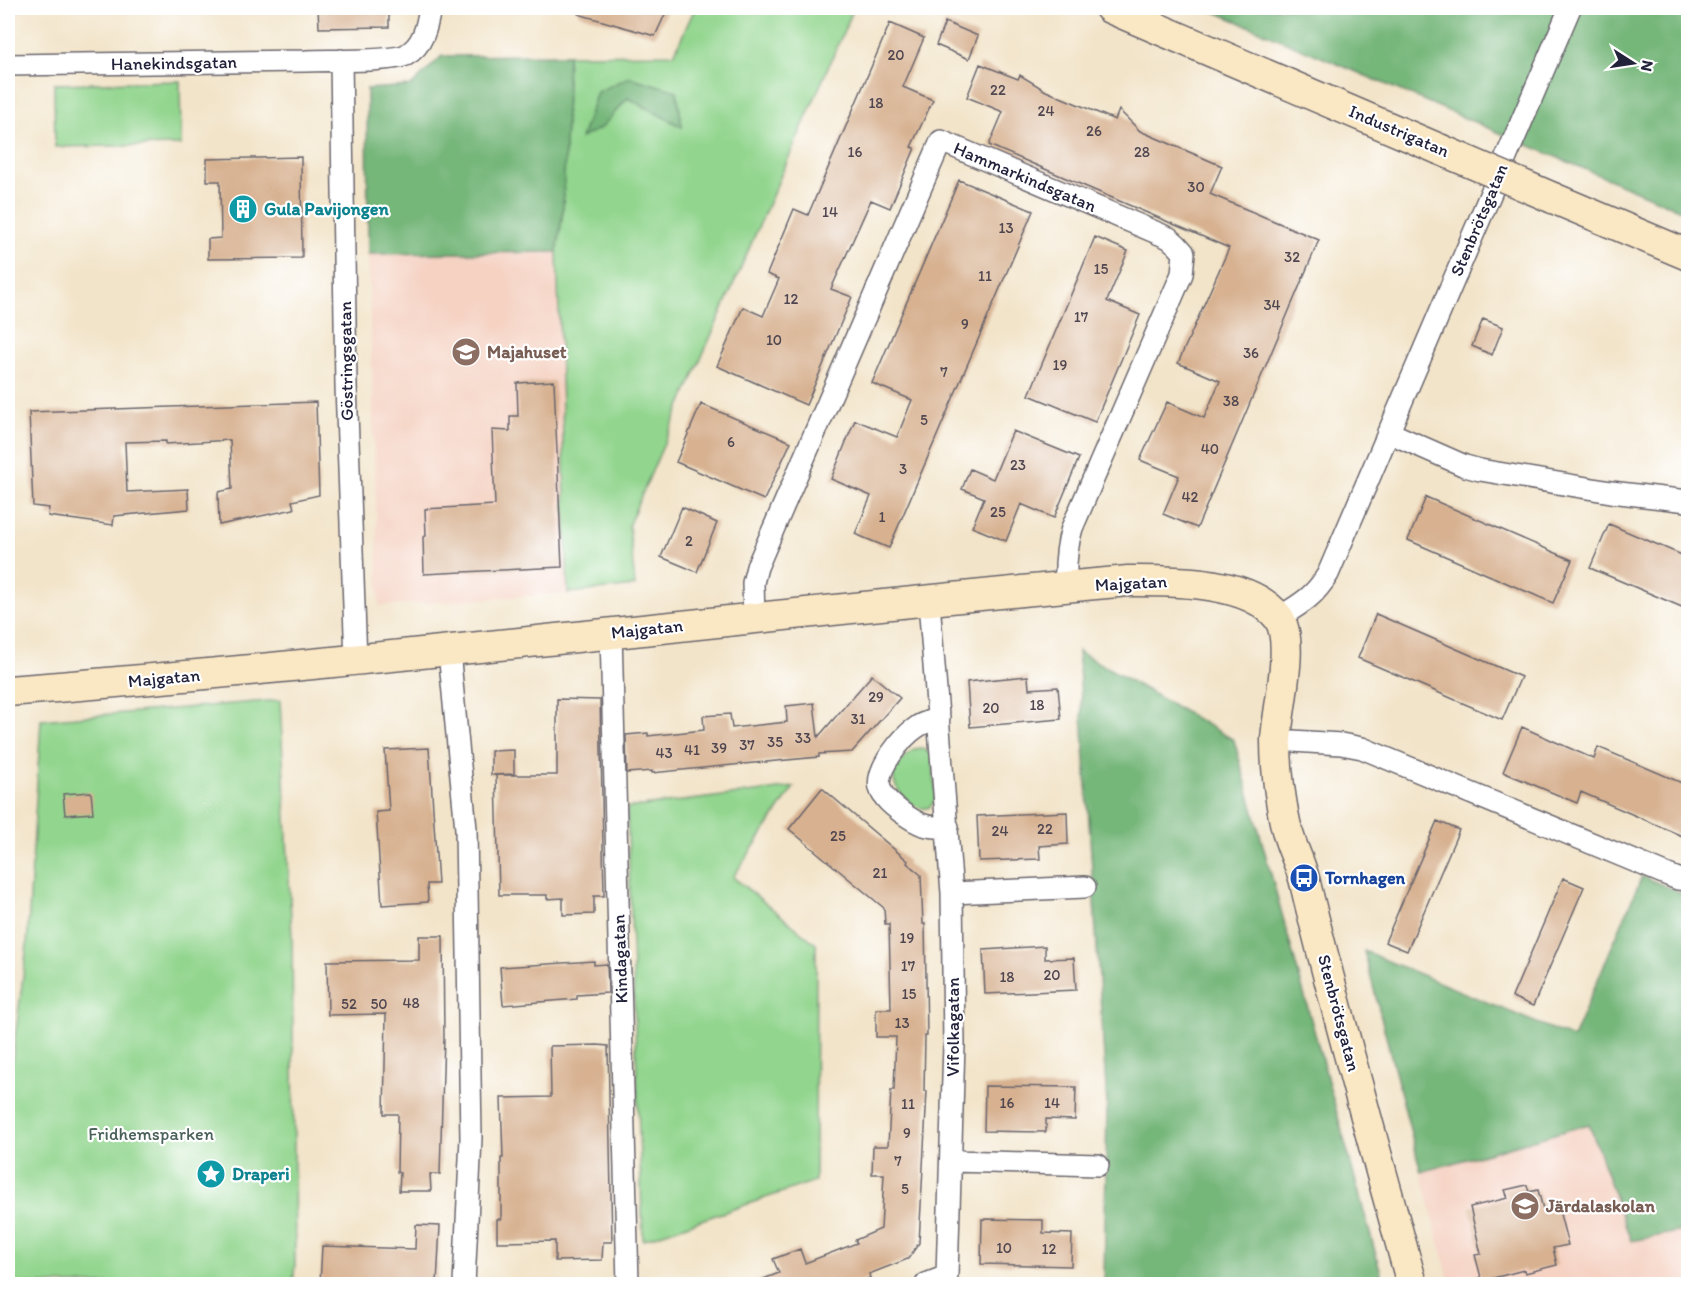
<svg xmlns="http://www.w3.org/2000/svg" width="1696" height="1292" font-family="Itim,sans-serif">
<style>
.built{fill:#f5d2c2}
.green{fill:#92d58e;stroke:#5a7c64;stroke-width:1.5;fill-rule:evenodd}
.forest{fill:#75b679;stroke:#4c6c5a;stroke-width:1.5}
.building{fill:#d7b190}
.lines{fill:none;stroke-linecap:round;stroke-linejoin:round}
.street-casing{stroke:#6b666d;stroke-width:24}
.secondary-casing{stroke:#6b666d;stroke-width:33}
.street{stroke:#fff;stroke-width:21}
.secondary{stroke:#fae7c3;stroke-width:30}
.secondary-bridge-casing{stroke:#6b666d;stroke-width:33;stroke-linecap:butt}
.secondary-bridge{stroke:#fae7c3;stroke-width:30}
.labels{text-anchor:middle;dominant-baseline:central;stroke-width:4.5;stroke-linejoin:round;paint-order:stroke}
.number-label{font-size:15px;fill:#4f4650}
.street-label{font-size:18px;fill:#22223b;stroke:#fff}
.culture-label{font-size:18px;font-weight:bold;fill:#0d838f;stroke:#fff;text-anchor:start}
.education-label{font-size:18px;font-weight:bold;fill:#785e54;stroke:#fff;text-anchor:start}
.transit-label{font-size:18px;font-weight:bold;fill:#164399;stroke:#fff;text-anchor:start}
.park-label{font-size:18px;fill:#496158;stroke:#fff}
</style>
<rect width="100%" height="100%" fill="#fff"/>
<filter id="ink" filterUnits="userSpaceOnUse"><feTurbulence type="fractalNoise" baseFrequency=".0167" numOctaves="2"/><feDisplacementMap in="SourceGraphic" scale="12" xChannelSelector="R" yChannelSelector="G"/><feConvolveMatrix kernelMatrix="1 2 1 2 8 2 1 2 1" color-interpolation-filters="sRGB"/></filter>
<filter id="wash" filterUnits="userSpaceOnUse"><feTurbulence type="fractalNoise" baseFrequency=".008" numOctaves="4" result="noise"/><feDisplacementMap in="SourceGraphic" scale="24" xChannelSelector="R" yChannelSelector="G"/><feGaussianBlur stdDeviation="1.35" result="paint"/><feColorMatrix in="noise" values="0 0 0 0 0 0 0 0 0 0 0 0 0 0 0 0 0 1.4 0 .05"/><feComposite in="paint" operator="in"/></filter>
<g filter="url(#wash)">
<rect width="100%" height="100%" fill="#f2e4c9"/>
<!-- built -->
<path class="built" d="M557,252L568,593L379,606L368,254Z
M1590,1124L1631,1240L1688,1230V1284H1450L1421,1172Z"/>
<!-- green -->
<path class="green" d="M695,8H854L629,524L635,586L568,593L557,252L563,211L568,55L674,54ZM677,91L682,127L628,98Z
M180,81L181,145L55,147L54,84Z
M280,700L292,938L295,1264L293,1284H8V1094L27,945L41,720Z
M922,748C933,753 933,760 934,771C934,779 937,792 935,799C928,824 890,793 894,774C896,763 907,756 914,749Z
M794,787L733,877L816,944L815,1181L643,1240L627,808Z"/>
<!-- forest -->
<path class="forest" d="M1206,8H1688V213Z
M568,55L563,211L557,252L368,254L367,89L411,86L442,56Z
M629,77L677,91L682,127L628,98L601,128L581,138L597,92Z
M1078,651L1234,740L1384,1284H1104L1107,1104Z
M1642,876L1681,893L1688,891V1230L1631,1241L1589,1124L1421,1172L1364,951L1573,1038Z"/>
<g id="blocks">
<!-- building -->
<path class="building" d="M318,8H389V27L319,28Z
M578,8H668L655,36L578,14Z
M945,22L978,36L969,59L936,45Z
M890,23L924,38L903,87L933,100L911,147L915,148L890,208L871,200L831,289L852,297L806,405L717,366L743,307L763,316L779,279L767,274L794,209L808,215Z
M980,64L1018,79L1020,75L1046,91L1115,120L1119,110L1140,131L1222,166L1210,194L1319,240L1197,528L1163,514L1179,476L1140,460L1167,402L1204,418L1220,381L1178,363L1229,248L989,145L1003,112L967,97Z
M301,157L302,258L208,259V239L221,238L220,181H207V159Z
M959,180L1033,211L889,548L855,534L871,496L831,479L855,420L897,437L912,400L872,383Z
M1095,237L1128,251L1107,301L1140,315L1095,422L1029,395Z
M1483,319L1503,327L1492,355L1472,346Z
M554,381L562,567L424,574L423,537L426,536L425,509L495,505L492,430L510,431V416H518L517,383Z
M316,402L319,495L292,501L294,509L219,525L218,492L232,489L230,440L166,444V441L125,442L127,492L188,489L189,509L114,516L113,525L48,516L49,508L33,506L29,412Z
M701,404L791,442L764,500L676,462Z
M1013,431L1079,458L1054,518L1021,504L1006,541L972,527L984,498L962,489L970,469L993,479Z
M1426,497L1572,560L1553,603L1408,540Z
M682,507L717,523L697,572L661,557Z
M1609,524L1689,558V610L1590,568Z
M1376,614L1521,677L1502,720L1358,658Z
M872,675L900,698L852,752L819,754V757L743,764L652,773V771L627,773L626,735L648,733V736L704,730L703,716L730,714L732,728L787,722L786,706L814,703L818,737Z
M1028,676L1029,689L1058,687L1061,719L970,727L967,682Z
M557,699L600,700L604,896H594V914L563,915V898L547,899V895H499L496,775H557Z
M1522,727L1594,759L1598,747L1689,786V839L1581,792L1577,803L1503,772Z
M429,748L438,884H427L428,902L382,905L376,812L389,811L385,750Z
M514,750V774L491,775V751Z
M822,788L908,861L907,863L921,875L923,924H925L927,1036H925L924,1091H927L919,1243L908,1259L869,1274L870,1278L853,1284H753V1283L779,1273L773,1259L800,1249L805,1263L857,1243L855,1240L881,1229L884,1174H872L873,1146H888L891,1090H894L896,1037H876V1009H891L889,924H885L884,908L789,829Z
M91,792L93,813L65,815L63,794Z
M1067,812L1068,844L1039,846L1040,859L979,861L977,816Z
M1437,821L1459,830L1407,951L1385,942Z
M1563,878L1584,887L1533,1006L1512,997Z
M419,936H443L444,1037L440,1174H430L431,1191H399L400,1173L397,1172L398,1114H384L386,1014L328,1015L327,961L419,960Z
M1045,946V959L1074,958L1076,990L985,994L983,950Z
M594,961V965L607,964L608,993L577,995V999L503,1005L500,967Z
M598,1045L608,1046L612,1242H603L602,1260L555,1261V1241L497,1242V1219H501V1158H503L501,1098L551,1097L550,1046Z
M985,1086L1076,1087L1075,1120L1046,1119V1132L984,1131Z
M1527,1185L1529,1192L1538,1190L1543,1209L1558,1206L1568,1245L1553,1248L1557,1265L1525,1273L1524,1270L1482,1281L1475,1255L1481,1254L1470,1207L1508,1198L1505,1190Z
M982,1219L1043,1220V1233L1072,1234L1071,1266L981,1264Z
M416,1225L440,1226L437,1284H320L322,1246L415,1249Z"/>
</g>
</g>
<g filter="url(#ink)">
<use href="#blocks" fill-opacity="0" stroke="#6b666d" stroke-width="1.5"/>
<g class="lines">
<!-- street casing -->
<g class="street-casing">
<path id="street" d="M341,60L346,385L356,661
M8,65C107,64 206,62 306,61C326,60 391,62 406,55C424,45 427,25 430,8
M1388,432L1465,466L1480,470L1611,492L1688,501
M754,618L753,583L757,567L941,141L1169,238L1177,245L1184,253L1182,274L1072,528C1066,548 1065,566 1066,587
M1278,618C1301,604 1314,597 1328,574L1570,8
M611,633L628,1284
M449,651L466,829L471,1138L464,1284
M939,718C931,721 924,722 917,727C903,736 875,769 880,788C883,798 892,805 901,812C919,825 926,828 948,827
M1276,740L1341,744L1362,748L1668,875L1678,879L1688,880
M952,893L1085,887
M952,1161L1098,1165
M926,1284L947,1276L954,1044L952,893L929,602"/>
</g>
<!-- secondary casing -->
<g class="secondary-casing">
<path id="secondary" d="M1110,8L1439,149
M1553,198L1688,255
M8,691C382,662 754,615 1128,581C1171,581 1248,579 1278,617C1296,641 1277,710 1276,741C1276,761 1278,781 1281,800C1283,813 1285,827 1290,840C1295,855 1303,870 1306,887C1338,1020 1376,1152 1412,1284"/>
</g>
<!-- street -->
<use href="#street" class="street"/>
<!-- secondary -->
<use href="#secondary" class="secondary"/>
<!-- secondary-bridge casing -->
<g class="secondary-bridge-casing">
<path id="secondary-bridge" d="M1439,149L1553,198"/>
</g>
<!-- secondary-bridge -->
<use href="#secondary-bridge" class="secondary-bridge"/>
</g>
</g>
<!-- icons -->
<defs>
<g id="building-disc" transform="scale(1.5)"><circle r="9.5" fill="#0f9aa8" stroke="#fff"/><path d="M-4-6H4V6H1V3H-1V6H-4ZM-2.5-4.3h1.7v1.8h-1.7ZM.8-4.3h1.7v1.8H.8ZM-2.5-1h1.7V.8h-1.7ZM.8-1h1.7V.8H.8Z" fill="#fff"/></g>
<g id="school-disc" transform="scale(1.5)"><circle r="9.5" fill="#8d6e63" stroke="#fff"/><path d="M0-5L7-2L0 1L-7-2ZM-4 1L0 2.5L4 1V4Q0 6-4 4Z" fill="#fff"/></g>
<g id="bus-disc" transform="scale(1.5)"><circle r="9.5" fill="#1a4fb4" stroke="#fff"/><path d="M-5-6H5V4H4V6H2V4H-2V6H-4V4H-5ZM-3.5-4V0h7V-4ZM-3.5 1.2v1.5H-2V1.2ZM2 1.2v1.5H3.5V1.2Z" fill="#fff"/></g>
<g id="sight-disc" transform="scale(1.5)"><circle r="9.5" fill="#0f9aa8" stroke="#fff"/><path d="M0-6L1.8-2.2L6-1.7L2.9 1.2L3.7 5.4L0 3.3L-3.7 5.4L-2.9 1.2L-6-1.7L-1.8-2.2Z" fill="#fff"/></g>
</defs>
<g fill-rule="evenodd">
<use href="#building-disc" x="243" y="209"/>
<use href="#school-disc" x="466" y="352"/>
<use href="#bus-disc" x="1304" y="878"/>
<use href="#sight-disc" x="211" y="1174"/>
<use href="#school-disc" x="1525" y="1206"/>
</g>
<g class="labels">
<!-- number labels -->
<g class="number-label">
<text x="896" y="55">20</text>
<text x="998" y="90">22</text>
<text x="876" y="103">18</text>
<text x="1046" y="111">24</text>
<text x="1094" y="131">26</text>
<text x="855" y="152">16</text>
<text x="1142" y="152">28</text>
<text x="1196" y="187">30</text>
<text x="830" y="212">14</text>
<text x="1006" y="228">13</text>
<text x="1292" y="257">32</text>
<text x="1101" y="269">15</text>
<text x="985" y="276">11</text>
<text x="791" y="299">12</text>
<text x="1272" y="305">34</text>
<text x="1081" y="317">17</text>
<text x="965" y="324">9</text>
<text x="774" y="340">10</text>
<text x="1251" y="353">36</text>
<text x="1060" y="365">19</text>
<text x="944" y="372">7</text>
<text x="1231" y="401">38</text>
<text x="924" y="420">5</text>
<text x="731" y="442">6</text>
<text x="1210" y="449">40</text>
<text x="1018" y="465">23</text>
<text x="903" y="469">3</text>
<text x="1190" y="497">42</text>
<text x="998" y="512">25</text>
<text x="882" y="517">1</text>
<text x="689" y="541">2</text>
<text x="876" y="697">29</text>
<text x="1037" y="705">18</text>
<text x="991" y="708">20</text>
<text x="858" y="719">31</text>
<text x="803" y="738">33</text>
<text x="775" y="742">35</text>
<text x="747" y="745">37</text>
<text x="719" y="748">39</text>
<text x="692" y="750">41</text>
<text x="664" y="753">43</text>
<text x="1045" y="829">22</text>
<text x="1000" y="831">24</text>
<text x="838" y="836">25</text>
<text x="880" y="873">21</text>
<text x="907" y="938">19</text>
<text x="908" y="966">17</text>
<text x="1052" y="975">20</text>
<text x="1007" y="977">18</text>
<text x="909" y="994">15</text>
<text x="411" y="1003">48</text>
<text x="349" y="1004">52</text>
<text x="379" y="1004">50</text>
<text x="902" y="1023">13</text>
<text x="1007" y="1103">16</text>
<text x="1052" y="1103">14</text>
<text x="908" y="1104">11</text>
<text x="907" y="1133">9</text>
<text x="898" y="1161">7</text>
<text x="905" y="1189">5</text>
<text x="1004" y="1248">10</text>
<text x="1049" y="1249">12</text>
</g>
<!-- street labels -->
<g class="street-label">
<text transform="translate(174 63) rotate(-1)">Hanekindsgatan</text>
<text transform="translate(1399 131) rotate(23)">Industrigatan</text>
<text transform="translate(1025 177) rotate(23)">Hammarkindsgatan</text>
<text transform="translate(1479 220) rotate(-67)">Stenbrötsgatan</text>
<text transform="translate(346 361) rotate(-91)">Göstringsgatan</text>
<text transform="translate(1131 583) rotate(-3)">Majgatan</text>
<text transform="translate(647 629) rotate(-6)">Majgatan</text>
<text transform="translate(164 678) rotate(-5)">Majgatan</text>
<text transform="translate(620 959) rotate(-92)">Kindagatan</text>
<text transform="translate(1339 1013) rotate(75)">Stenbrötsgatan</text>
<text transform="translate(953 1027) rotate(-90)">Vifolkagatan</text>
</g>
<!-- culture labels -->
<g class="culture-label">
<text x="264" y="209">Gula Pavijongen</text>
<text x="232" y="1174">Draperi</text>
</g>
<!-- education labels -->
<g class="education-label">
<text x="487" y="352">Majahuset</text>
<text x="1546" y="1206">Järdalaskolan</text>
</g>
<!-- transit labels -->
<g class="transit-label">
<text x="1325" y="878">Tornhagen</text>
</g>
<!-- park labels -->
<g class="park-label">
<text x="151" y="1134">Fridhemsparken</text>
</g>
</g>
<!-- margin -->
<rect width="1696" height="1292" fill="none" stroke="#fff" stroke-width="30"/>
<!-- north arrow -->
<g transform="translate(1633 63) rotate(102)" stroke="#ffffff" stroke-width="4.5" paint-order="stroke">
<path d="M0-4.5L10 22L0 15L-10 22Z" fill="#22223b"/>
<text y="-9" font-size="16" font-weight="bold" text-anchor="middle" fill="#22223b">N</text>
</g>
</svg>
